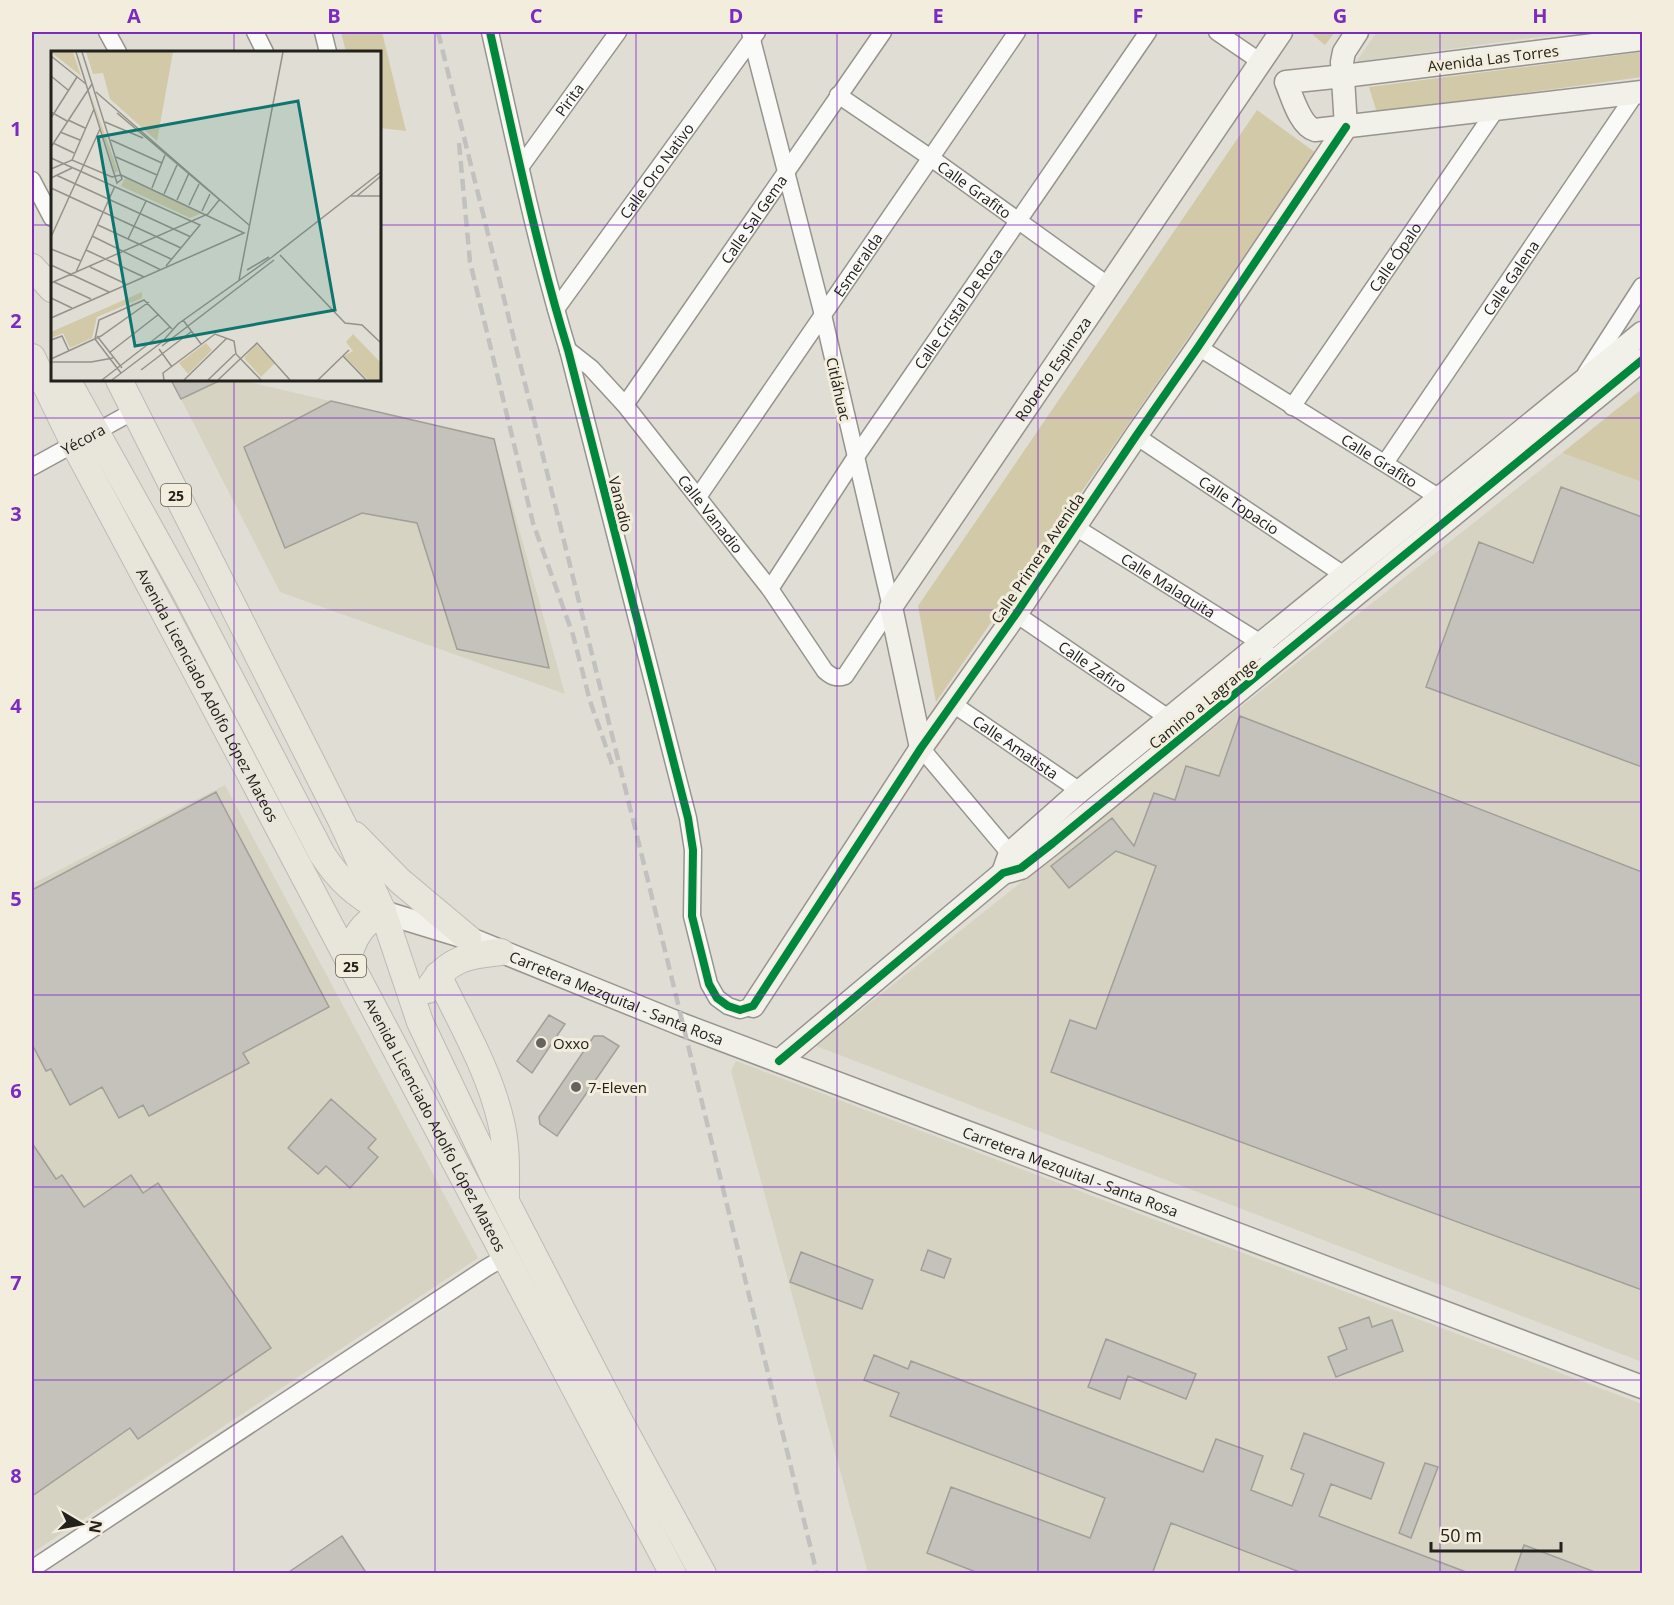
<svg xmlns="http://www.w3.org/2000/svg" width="1674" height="1605" font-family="'Open Sans',sans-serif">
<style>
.built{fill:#d7d3c2}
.green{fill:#d2c9a9}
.building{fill:#c4c2bb;stroke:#a19f98;stroke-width:1.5}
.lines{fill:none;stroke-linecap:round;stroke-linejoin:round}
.street-casing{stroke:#97948e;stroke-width:19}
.secondary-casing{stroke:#97948e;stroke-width:25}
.primary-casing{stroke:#bbbab6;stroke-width:28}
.street{stroke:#fafaf9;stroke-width:16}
.secondary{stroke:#f1f0e9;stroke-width:22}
.primary{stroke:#e8e6db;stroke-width:26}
.rail{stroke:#c1c1bf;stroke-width:4.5;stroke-dasharray:12 6;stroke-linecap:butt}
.cycleway-casing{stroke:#f2eddc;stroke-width:11}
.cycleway{stroke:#00873e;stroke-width:8}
.grid{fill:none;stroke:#7b2cbf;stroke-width:1.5;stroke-opacity:0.55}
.poi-dot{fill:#65635c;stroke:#f2eddc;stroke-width:2}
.labels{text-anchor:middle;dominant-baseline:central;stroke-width:6;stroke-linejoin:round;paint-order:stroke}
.shield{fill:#f2eddc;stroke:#615e55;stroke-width:1.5}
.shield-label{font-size:14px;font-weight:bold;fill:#23211b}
.street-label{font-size:15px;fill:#23211b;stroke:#f2eddc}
.poi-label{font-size:15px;fill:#23211b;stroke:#f2eddc;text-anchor:start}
.inset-road{fill:none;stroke:#94928a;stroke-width:1.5}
.view{fill:#0f766e;fill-opacity:0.15;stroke:#0f766e;stroke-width:3}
.inset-edge{fill:none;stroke:#23211b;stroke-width:3}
.neatline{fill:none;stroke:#7b2cbf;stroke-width:2}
.grid-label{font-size:20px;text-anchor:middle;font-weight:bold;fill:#7b2cbf}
</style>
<rect width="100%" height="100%" fill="#e0ddd4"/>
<!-- built -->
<path class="built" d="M1377,32H1574L1356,62Z
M221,380H240L494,439L565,694L280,592L181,399Z
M1562,453L1642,482V1362L816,1046L1233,713Z
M225,785L478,1258L32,1553V884Z
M736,1061L1642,1404V1573H868L731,1071Z"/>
<!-- green -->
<path class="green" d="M341,32H382L406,131L380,128V52H346Z
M1315,32H1335L1325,45L1313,35Z
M1642,52V77L1377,113L1369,87Z
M1257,110L1316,153L936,702L918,606Z
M1642,389V482L1562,453Z"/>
<!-- building -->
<path class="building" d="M171,380H221L181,399Z
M331,401L494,439L549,668L457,649L417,523L362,513L285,548L244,447Z
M1561,487L1642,517V767L1426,687L1479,542L1533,563Z
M1240,716L1642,872V1290L1051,1072L1070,1020L1096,1029L1156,866L1116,851L1069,888L1051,866L1112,818L1134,846L1154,793L1175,800L1186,766L1219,776Z
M216,792L329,1007L243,1053L249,1063L149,1116L143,1105L119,1118L102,1087L70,1105L51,1069L46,1071L32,1044V890Z
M549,1015L565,1024L532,1073L517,1061Z
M594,1036H603L619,1046L557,1136L540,1124L539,1117Z
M331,1099L376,1139L368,1148L378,1157L350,1188L326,1166L318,1174L288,1148Z
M32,1143L56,1179L62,1175L84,1207L131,1175L143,1193L158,1183L271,1348L138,1439L130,1428L32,1496Z
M928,1250L951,1259L944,1278L921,1270Z
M801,1252L873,1280L862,1309L790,1282Z
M1369,1317L1372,1327L1392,1320L1403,1351L1336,1377L1328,1357L1347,1349L1339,1328Z
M1106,1339L1196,1374L1186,1399L1128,1376L1120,1399L1088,1387Z
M874,1355L908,1369L911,1361L1203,1472L1216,1439L1263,1456L1251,1490L1292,1506L1304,1474L1291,1469L1304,1433L1384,1463L1371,1499L1331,1484L1319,1516L1466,1572L1465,1574H1305L1171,1523L1152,1574H981L927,1553L951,1487L1090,1538L1105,1498L890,1416L899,1393L864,1380Z
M1425,1463L1438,1467L1411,1538L1399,1533Z
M342,1536L367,1574H286Z
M1524,1545L1595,1572V1574H1514Z"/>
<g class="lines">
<!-- street casing -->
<g class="street-casing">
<g id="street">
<path d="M107,32L118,52"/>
<path d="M255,32L265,52"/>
<path d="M323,32L328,52"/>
<path d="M490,32C514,138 536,246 568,350L688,818L693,850L692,916L709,984L717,998L728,1006L740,1010L753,1006"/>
<path d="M1217,32L1261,62"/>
<path id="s1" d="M838,95L931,158L1109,286"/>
<path id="s2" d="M521,166L618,32"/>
<path d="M32,180L52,218"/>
<path id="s3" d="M556,309L757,32"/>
<path id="s4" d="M1198,347L1440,498"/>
<path id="s5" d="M568,350L591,368L625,405L770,589L825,671C832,677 837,679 845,676L891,607L823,315L750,32"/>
<path d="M1586,373L1642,286"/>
<path id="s6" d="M625,405L883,32"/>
<path id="s7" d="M1292,407L1497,108"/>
<path id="s8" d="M1136,436L1344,575"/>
<path id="s9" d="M1385,463L1636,93"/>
<path id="s10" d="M32,467L134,411"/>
<path id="s11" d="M698,497L1017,32"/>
<path id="s12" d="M1075,527L1261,643L1266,652"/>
<path id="s13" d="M770,589L855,458L1148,32"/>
<path id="s14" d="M1016,614L1170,719"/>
<path id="s15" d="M953,704L1080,791"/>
<path d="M921,748L1017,862"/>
<path d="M32,1569L486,1268L505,1257"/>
</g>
</g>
<!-- secondary casing -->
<g class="secondary-casing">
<g id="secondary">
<path d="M1642,39L1344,76L1286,82C1292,96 1300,126 1315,130L1642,92"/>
<path d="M1346,127L1342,62L1344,52L1357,32"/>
<path id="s16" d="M921,748L891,607L1281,32"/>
<path d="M1003,873L1010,853L1080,791L1642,333"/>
<path id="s17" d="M383,912L468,938L683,1025L1642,1387"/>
<path d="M753,1006L921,748L1016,614L1136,436L1198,347L1346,127"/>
<path d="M779,1061L1003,873L1021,868L1053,843L1642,360"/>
</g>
</g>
<!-- primary casing -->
<g class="primary-casing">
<g id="primary">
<path d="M32,267L52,289"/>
<path id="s18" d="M32,357L74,444L194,668L673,1574"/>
<path d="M64,380L70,385L187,595L322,854C340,882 355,893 383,911"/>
<path d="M119,380L342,822L383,912L420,1022L499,1188L618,1418L703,1574"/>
<path d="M355,835L400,881L468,938"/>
<path d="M348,960C353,938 362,923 383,912"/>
<path d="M438,975C461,1023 489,1070 501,1122C507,1146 506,1171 506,1196"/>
<path d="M428,990C446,959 469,955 501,952"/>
</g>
</g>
<!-- street -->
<use href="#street" class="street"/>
<!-- secondary -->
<use href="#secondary" class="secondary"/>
<!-- primary -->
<use href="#primary" class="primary"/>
<!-- rail -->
<path class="rail" d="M438,32L639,844L817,1574
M459,143L470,262L533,523L573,635L590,701L613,767"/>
<!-- cycleway casing -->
<g class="cycleway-casing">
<path id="cycleway" d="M490,32C514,138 536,246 568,350L688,818L693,850L692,916L709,984L717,998L728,1006L740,1010L753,1006L921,748L1016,614L1136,436L1198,347L1346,127
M779,1061L1003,873L1021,868L1053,843L1642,360"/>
</g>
<!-- cycleway -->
<use href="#cycleway" class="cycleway"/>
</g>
<!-- grid -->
<path class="grid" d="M234,32V52M435,32V1574M636,32V1574M837,32V1574M1038,32V1574M1239,32V1574M1440,32V1574M32,225H52M380,225H1642M234,380V1574M32,418H1642M32,610H1642M32,802H1642M32,995H1642M32,1187H1642M32,1380H1642"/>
<!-- markers -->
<g class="poi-dot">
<circle cx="541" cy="1043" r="6"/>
<circle cx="576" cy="1087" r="6"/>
</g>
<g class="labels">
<!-- shield labels -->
<g class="shield">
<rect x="161" y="484" width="30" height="22" rx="4.5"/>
<rect x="336" y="955" width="30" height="22" rx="4.5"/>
</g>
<g class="shield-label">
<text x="176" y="495">25</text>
<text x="351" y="966">25</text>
</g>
<!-- street labels -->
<g class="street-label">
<text transform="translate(1493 58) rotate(-7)">Avenida Las Torres</text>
<text stroke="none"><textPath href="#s2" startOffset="82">Pirita</textPath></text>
<text stroke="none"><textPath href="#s3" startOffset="171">Calle Oro Nativo</textPath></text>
<text stroke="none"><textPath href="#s1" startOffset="166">Calle Grafito</textPath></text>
<text stroke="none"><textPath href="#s6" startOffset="226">Calle Sal Gema</textPath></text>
<text stroke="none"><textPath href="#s7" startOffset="182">Calle Ópalo</textPath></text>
<text stroke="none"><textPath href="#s11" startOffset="282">Esmeralda</textPath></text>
<text stroke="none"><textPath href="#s9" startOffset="224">Calle Galena</textPath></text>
<text stroke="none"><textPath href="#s13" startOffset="338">Calle Cristal De Roca</textPath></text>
<text stroke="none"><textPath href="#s16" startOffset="432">Roberto Espinoza</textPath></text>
<text transform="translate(839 389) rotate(77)">Citláhuac</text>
<text stroke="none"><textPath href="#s10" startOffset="58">Yécora</textPath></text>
<text stroke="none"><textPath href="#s4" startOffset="214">Calle Grafito</textPath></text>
<text transform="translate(621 504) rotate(76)">Vanadio</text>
<text stroke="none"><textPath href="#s8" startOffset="124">Calle Topacio</textPath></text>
<text stroke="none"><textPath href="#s5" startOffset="218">Calle Vanadio</textPath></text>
<text transform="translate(1037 558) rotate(-56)">Calle Primera Avenida</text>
<text stroke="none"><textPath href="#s12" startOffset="110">Calle Malaquita</textPath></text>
<text stroke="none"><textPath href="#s14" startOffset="93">Calle Zafiro</textPath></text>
<text stroke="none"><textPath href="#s18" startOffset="381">Avenida Licenciado Adolfo López Mateos</textPath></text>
<text transform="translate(1203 703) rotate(-39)">Camino a Lagrange</text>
<text stroke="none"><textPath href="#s15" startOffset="76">Calle Amatista</textPath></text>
<text stroke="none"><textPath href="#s17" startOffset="249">Carretera Mezquital - Santa Rosa</textPath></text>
<text stroke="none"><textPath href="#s18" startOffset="867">Avenida Licenciado Adolfo López Mateos</textPath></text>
<text stroke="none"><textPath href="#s17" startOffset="735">Carretera Mezquital - Santa Rosa</textPath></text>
</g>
<!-- poi labels -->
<g class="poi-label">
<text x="553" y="1043">Oxxo</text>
<text x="588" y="1087">7-Eleven</text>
</g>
</g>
<!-- overview -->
<g transform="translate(51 51)">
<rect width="330" height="330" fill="#e0ddd4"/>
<path d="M0,1H22L30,25ZM35,1H122L106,90L59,48L52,22L42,23ZM38,39L67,120L64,122ZM74,127L151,162L139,167L70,135ZM91,241V247L46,266L41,287L19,297L12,282L0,287V281ZM302,283L330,312V329H317L293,305L302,300L295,291ZM155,292L161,299L137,323L128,312ZM205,293L224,312L210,326L193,307Z" fill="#d2c9a9"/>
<path class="inset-road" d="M25,1L66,132L71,128L31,1M0,5L35,33M0,25L17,39M45,41L198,174M0,61L16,70M66,62L170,150M0,67L26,26M17,69L34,77M54,71L92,87M9,81L29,89M60,89L111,112M2,92L23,102M0,96L41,33M65,106L106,124M0,107L149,174L115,215M21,109L43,58M0,118L21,109L61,126L70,124M5,124L140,186M0,127L21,117M0,137L130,197M101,137L114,104M113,143L126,114M299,145H330M306,145L330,125M126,149L138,122M138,154L148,133M151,160L159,143M47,174L120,208M41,185L110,219M0,186L49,78M77,188L95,150M0,198L30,210M35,199L93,226M229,204L294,272L311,274L330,292M0,214L58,241M39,216L75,233M196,219L218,206M25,221L64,135M188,229L232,1M3,231L40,248M0,232L157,163L169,148M0,247L21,257M0,267L193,182L70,124M132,269L150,293M46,285L71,317M0,289L11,285L18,300M111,295L223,209M108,298L121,316M58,302L108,263M292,305L315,329M0,308L50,285L98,251M0,311H40L62,307M90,319L141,280M70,322L44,288L48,269L93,249L121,278M51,329L119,276M61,329L111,291L127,273L221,206L330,121M113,329L112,322L164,283L183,290L185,303L210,329M133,329L176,287M157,329L184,303M167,329L206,292L239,329M267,329L298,299"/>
<path class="view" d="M247,50L284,259L84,295L47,86Z"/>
<rect width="330" height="330" class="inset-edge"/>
</g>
<!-- border -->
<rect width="1674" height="1605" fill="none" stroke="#f2eddc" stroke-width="66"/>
<!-- north arrow -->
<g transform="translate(81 1524) rotate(100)" stroke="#f2eddc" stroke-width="4.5" paint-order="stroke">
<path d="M0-4.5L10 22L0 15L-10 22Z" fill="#23211b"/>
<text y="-9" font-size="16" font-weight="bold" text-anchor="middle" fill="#23211b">N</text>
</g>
<!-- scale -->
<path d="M1431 1542v9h130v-9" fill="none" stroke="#23211b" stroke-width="3"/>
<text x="1440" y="1542" font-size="18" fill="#23211b" stroke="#f2eddc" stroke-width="4.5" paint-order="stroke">50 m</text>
<rect x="33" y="33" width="1608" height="1539" class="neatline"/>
<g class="grid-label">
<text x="134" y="23">A</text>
<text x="334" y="23">B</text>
<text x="536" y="23">C</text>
<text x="736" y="23">D</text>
<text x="938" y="23">E</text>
<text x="1138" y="23">F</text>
<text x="1340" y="23">G</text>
<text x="1540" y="23">H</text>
<text x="16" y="136">1</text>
<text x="16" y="328">2</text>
<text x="16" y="521">3</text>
<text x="16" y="713">4</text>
<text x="16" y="906">5</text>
<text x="16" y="1098">6</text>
<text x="16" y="1290">7</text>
<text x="16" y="1483">8</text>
</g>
</svg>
